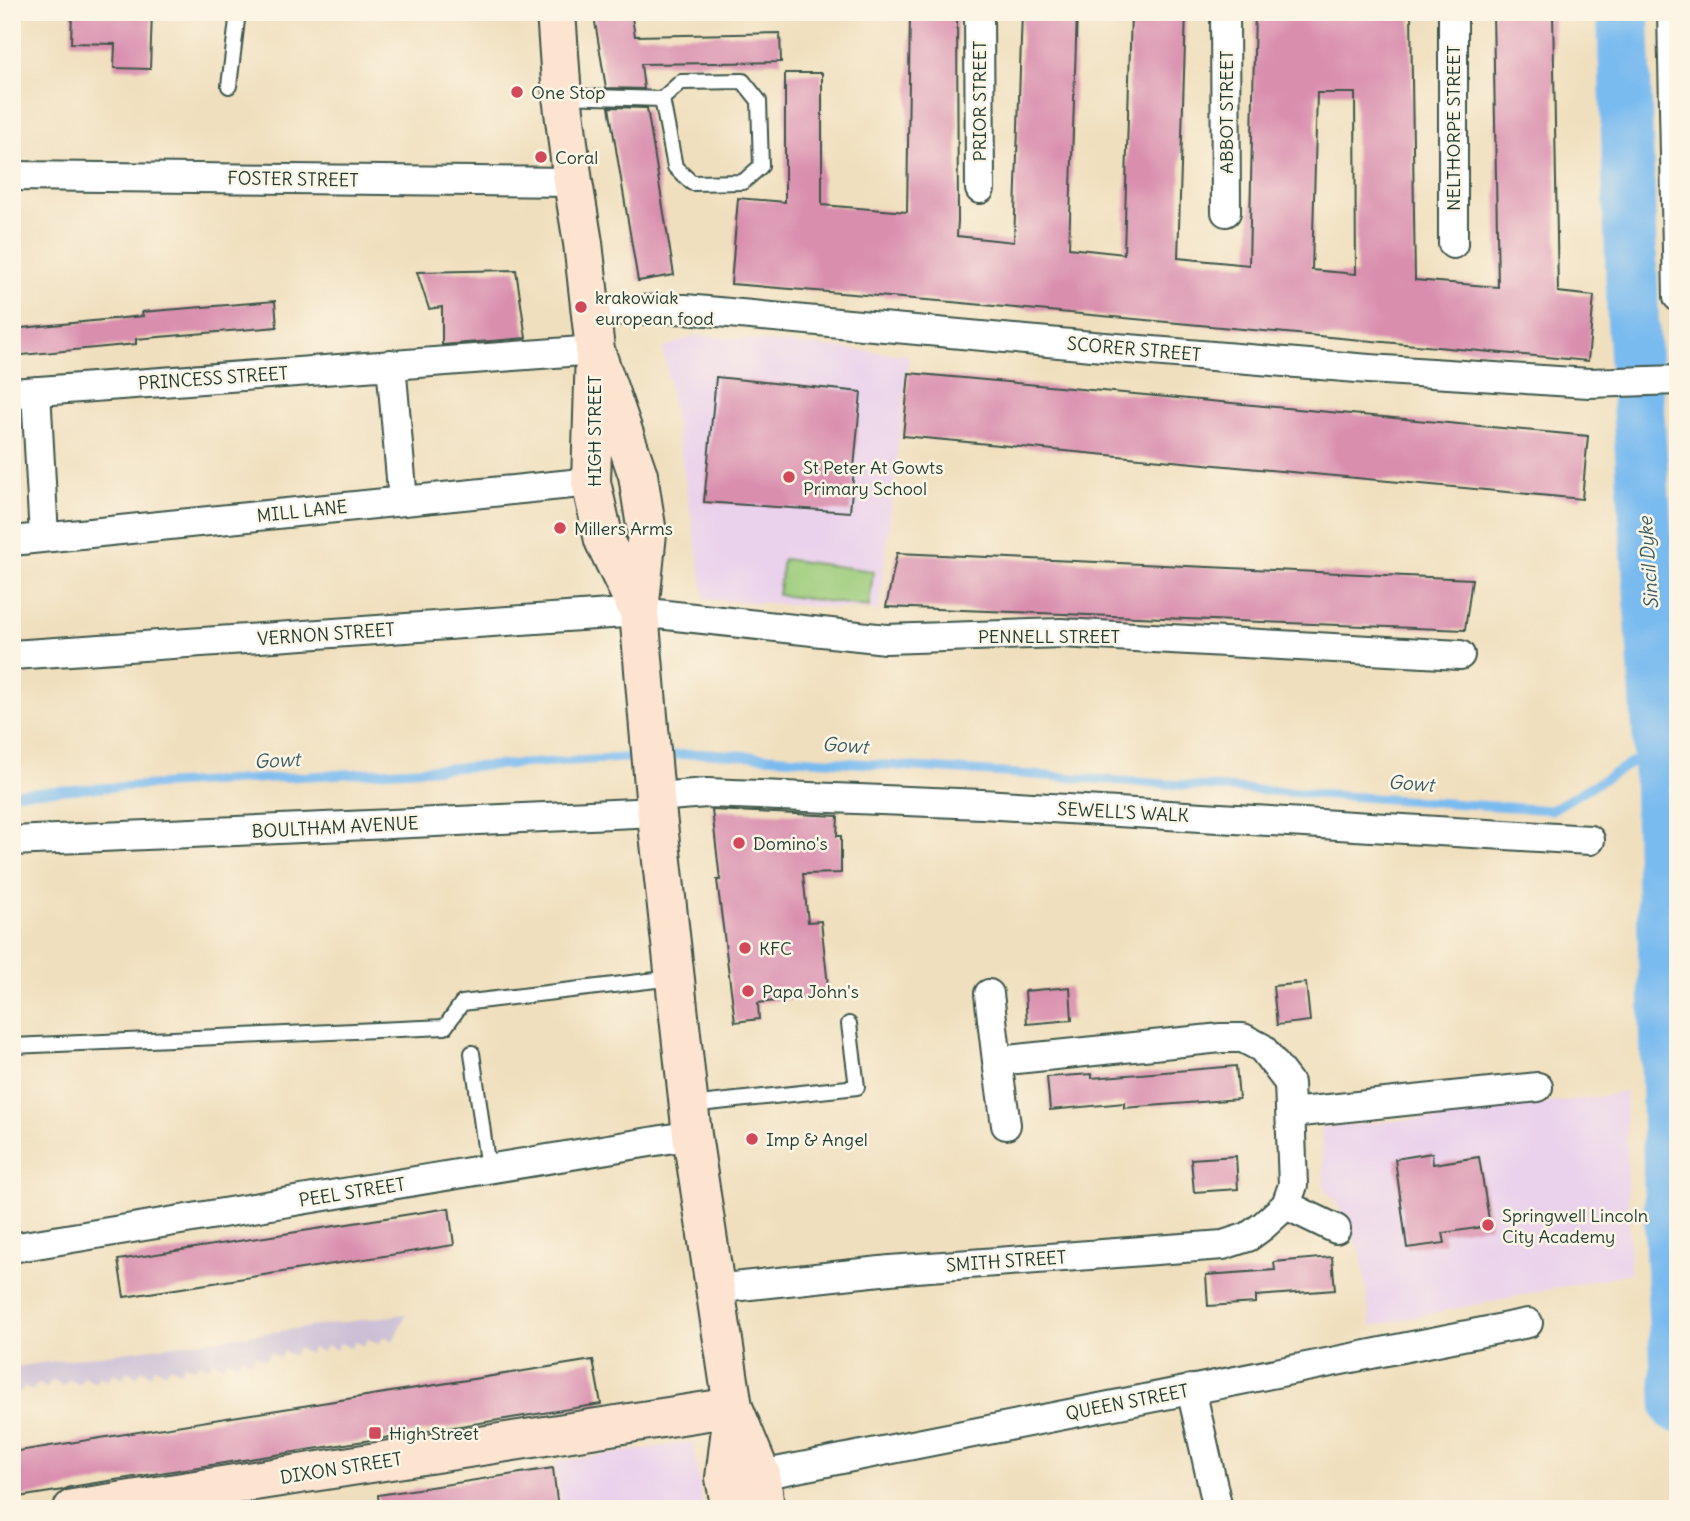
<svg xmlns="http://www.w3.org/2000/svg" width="1690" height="1521" font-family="Delius,sans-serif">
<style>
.built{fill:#ead1ec}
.industrial{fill:#cabfd6}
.green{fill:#9dcc7b;stroke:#5e8458;stroke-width:2}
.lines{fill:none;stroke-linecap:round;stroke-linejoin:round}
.stream{stroke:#7abbef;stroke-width:9}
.river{stroke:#7abbef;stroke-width:52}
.building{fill:#d98eae;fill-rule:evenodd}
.lane-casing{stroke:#3e5549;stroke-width:18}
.street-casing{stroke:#3e5549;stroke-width:32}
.secondary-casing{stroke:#3e5549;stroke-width:42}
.lane{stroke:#fff;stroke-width:14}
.street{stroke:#fff;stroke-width:28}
.secondary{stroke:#fde4d1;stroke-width:38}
.poi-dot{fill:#d1495b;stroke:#fcf5e5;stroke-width:2.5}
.labels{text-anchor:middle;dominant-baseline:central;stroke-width:5;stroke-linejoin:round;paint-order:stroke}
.poi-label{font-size:18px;fill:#1f3d34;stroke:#fcf5e5;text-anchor:start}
.street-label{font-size:18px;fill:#1f3d34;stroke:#fcf5e5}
.water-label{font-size:19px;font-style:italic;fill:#365c63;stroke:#fcf5e5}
</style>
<rect width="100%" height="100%" fill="#fcf5e5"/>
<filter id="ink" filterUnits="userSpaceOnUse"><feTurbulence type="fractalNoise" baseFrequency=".0143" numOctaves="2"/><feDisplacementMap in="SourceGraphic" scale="14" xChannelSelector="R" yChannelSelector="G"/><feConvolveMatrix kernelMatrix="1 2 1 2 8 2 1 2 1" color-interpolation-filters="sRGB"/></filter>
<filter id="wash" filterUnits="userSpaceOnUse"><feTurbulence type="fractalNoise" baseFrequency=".00686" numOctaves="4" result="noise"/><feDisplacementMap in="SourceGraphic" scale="28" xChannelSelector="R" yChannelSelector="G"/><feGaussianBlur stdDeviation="1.57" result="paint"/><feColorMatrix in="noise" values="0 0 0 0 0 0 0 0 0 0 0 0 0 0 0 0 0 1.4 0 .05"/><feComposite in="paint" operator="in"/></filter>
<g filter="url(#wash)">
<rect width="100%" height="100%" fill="#f0dfbe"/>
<!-- built -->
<path class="built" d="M697,335L909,355L879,611L705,599L663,348Z
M1625,1091L1630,1273L1371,1326L1361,1253L1334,1198L1330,1195L1324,1186L1321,1127L1419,1119L1597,1097Z
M693,1442L703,1509H561L555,1462Z"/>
<!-- industrial -->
<path class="industrial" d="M406,1314L393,1341L384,1336L378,1344L368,1339L364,1346L355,1341L351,1348L340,1343L336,1350L327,1345L322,1352L312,1348L309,1354L298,1348L293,1356L284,1351L280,1358L270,1352L265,1360L255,1355L251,1362L242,1356L237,1364L227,1359L223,1366L214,1360L208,1367L199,1362L194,1369L184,1363L180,1371L170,1366L166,1373L155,1367L151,1375L142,1369L137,1377L127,1371L123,1379L113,1373L108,1381L99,1376L95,1383L84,1377L79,1385L69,1379L64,1386L52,1380L46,1388L38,1383L32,1391L24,1386L20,1393L12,1387V1367Z"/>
<!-- green -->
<path class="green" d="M783,559L873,571L869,607L778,595Z"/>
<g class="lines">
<!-- stream -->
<path class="stream" d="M660,756L708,753L1551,810L1659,747
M12,793L643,757"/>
<!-- river -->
<path class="river" d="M1623,12L1633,323L1659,747L1671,1250L1678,1407"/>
</g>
<g id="blocks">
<!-- building -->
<path class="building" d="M72,12H152L150,69L114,68L115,44L71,43Z
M631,12L635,36L780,33L781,62L641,64L644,89L606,88L594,16Z
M910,12H957L958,221L957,236L1014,242L1022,12H1077L1069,248L1124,254L1131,12H1186L1178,258L1249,265L1255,12H1411L1415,280L1498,287L1493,12H1553L1558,292L1594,296L1588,361L951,302L731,284L738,198L785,202V73H822V205L907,212ZM1317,93H1355L1356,274L1312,270Z
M609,107L647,108L674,275L638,281Z
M516,270L526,338L442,345V307L429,309L417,272Z
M275,301L277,327L136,339V344L12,356V329L143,316L142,312Z
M909,373L1588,436L1582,499L903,436Z
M716,377L861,392L850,512L704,502Z
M897,553L1472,579L1465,630L886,607Z
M712,810L838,816L837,836H841V873L803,874L808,922L821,921L829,995L758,1003L759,1019L735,1022L717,880H720Z
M1306,983L1310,1021L1277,1025L1273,986Z
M1070,987L1072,1020L1027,1024L1025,991Z
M1236,1066L1239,1099L1124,1108V1103L1050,1110L1047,1077L1092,1074V1078Z
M1432,1153L1433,1164L1479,1157L1490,1226L1443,1233L1445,1243L1407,1248L1395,1159Z
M1236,1156L1238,1189L1194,1192L1191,1159Z
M449,1208L454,1245L124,1297L118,1260Z
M1332,1257L1335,1290L1256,1296V1303L1208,1306L1206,1275L1275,1270L1274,1262Z
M593,1360L601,1404L70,1487L63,1490L12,1498V1452Z
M553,1468L558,1509H379L378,1495Z"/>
</g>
</g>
<g filter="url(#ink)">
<use href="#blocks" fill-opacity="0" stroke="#3e5549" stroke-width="2"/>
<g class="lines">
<!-- lane casing -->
<g class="lane-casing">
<path id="lane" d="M229,86L238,12
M562,96L662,99L681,82L743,81L759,101L761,166L743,182L692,183L675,167L662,99
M12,1046L445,1027L462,1003L673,978
M472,1053L488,1169
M690,1105L857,1087L849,1024"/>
</g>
<!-- street casing -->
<g class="street-casing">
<path id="street" d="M979,12L980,189
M1225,12L1226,212
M1672,12L1678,297
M12,176L573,182
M1453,244V12
M590,311L685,309L1092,346L1369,369L1589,383L1678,380
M391,364L403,501
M36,391L44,537
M12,393L595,350
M12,541L591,482
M12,655L639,612L886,639L1061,633L1460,655
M655,797L707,793L982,804L1590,840
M12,841L657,812
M997,1061L1006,1125
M1291,1113L1538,1087
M1286,1205L1336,1229
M12,1248L692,1135
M714,1289L890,1270L1223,1245L1248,1237L1263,1226L1286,1205L1293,1185L1289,1083L1262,1048L1243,1038H1221L997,1061L989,994
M1191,1389L1218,1509
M742,1476L761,1475L1528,1323"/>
</g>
<!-- secondary casing -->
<g class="secondary-casing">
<path id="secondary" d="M556,12L562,96L573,182L583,243L595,350L591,482L604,540L639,612
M595,350L638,475L647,533L639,612L655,797L692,1135L733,1407L761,1475L765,1509
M73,1509L733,1407
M731,1509L725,1478L733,1412"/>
</g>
<!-- lane -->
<use href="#lane" class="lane"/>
<!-- street -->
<use href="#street" class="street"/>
<!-- secondary -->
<use href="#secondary" class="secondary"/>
</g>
</g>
<!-- markers -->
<g class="poi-dot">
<circle cx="517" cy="92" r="7"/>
<circle cx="541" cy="157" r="7"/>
<circle cx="581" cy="307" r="7"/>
<circle cx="789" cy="477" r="7"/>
<circle cx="560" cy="528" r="7"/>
<circle cx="739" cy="843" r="7"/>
<circle cx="745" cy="948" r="7"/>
<circle cx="748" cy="991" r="7"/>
<circle cx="752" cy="1139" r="7"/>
<circle cx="1488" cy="1225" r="7"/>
<rect x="368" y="1426" width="14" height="14" rx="3.5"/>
</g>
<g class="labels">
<!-- poi labels -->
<g class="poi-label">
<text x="531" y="92">One Stop</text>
<text x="555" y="157">Coral</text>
<text x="595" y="297">krakowiak<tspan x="595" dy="21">european food</tspan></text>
<text x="803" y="467">St Peter At Gowts<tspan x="803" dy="21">Primary School</tspan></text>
<text x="574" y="528">Millers Arms</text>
<text x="753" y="843">Domino's</text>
<text x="759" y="948">KFC</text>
<text x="762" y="991">Papa John's</text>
<text x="766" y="1139">Imp &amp; Angel</text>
<text x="1502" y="1215">Springwell Lincoln<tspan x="1502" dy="21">City Academy</tspan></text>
<text x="389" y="1433">High Street</text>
</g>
<!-- street labels -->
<g class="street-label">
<text transform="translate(979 101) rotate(-90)">PRIOR STREET</text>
<text transform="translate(1226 112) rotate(-90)">ABBOT STREET</text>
<text transform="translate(1453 128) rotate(-90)">NELTHORPE STREET</text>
<text transform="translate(293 179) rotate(1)">FOSTER STREET</text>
<text transform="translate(1134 349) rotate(5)">SCORER STREET</text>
<text transform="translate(213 378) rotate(-4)">PRINCESS STREET</text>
<text transform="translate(594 431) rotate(-90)">HIGH STREET</text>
<text transform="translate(302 511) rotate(-6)">MILL LANE</text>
<text transform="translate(326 634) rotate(-4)">VERNON STREET</text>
<text x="1049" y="636">PENNELL STREET</text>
<text transform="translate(1123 812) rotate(3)">SEWELL'S WALK</text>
<text transform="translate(335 827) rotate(-3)">BOULTHAM AVENUE</text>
<text transform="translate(352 1192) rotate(-9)">PEEL STREET</text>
<text transform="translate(1006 1261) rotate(-4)">SMITH STREET</text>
<text transform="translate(1127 1402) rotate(-11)">QUEEN STREET</text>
<text transform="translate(341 1468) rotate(-9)">DIXON STREET</text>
</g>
<!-- water labels -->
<g class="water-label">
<text transform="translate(1648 563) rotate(-94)">Sincil Dyke</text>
<text transform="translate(845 745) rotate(4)">Gowt</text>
<text transform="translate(277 760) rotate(-3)">Gowt</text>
<text transform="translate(1411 783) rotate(4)">Gowt</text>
</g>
</g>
<!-- margin -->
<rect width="1690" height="1521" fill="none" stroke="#fcf5e5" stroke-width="42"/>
</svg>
